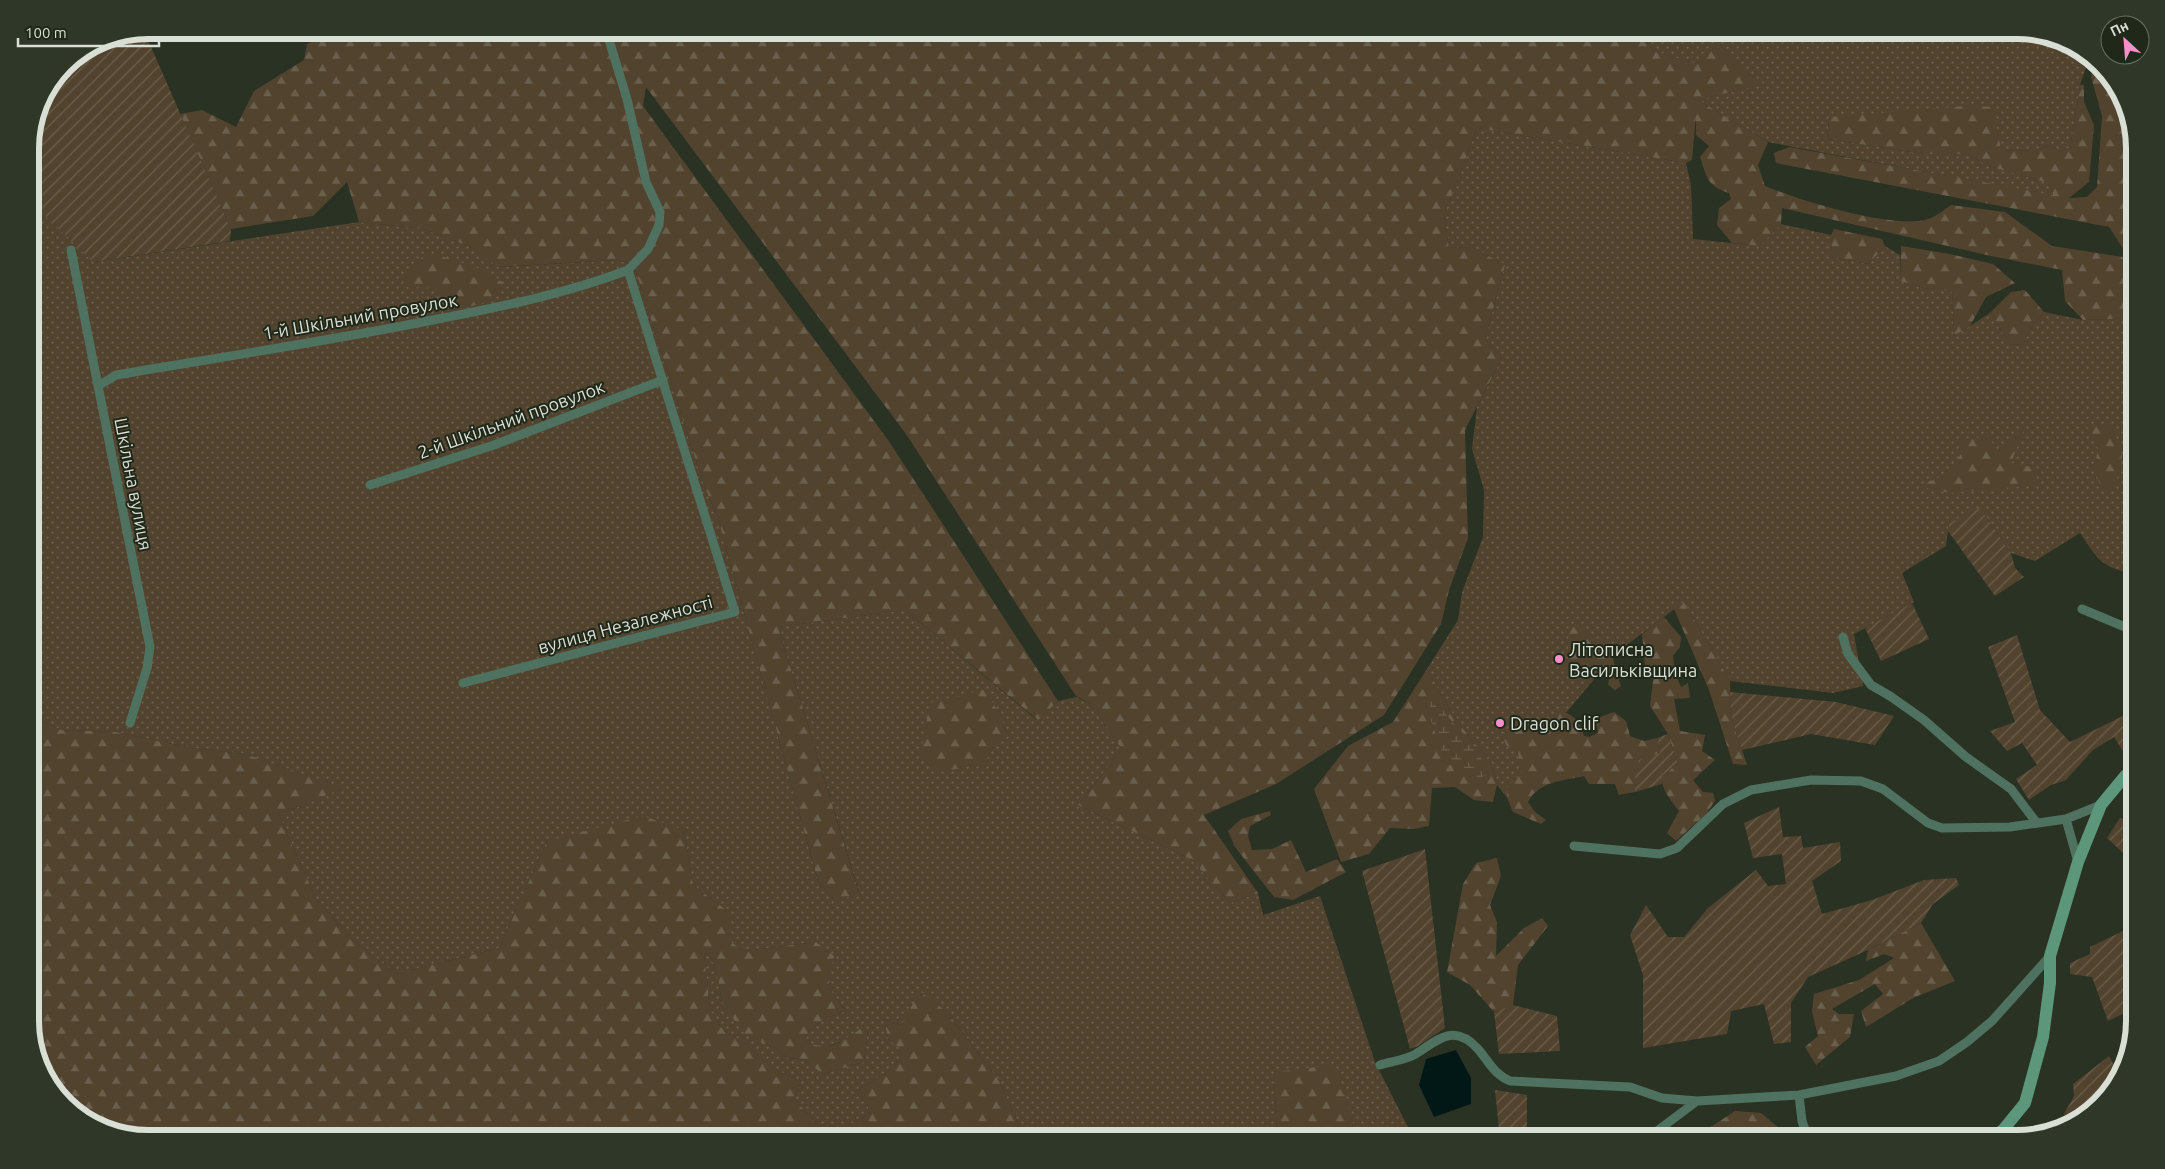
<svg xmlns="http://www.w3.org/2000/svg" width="2165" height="1169" font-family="Ubuntu,sans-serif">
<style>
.grass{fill:url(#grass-dots)}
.forest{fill:url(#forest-firs)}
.wetland{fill:url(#wetland-marsh)}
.garden{fill:url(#garden-furrows)}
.water{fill:#021817}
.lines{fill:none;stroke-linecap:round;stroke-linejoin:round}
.street{stroke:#4e7160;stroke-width:9}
.secondary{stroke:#5c967b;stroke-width:12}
.poi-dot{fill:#f98fc8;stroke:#1f2819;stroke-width:2}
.labels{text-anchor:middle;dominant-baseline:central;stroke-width:4;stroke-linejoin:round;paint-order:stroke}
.street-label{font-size:18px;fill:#d9dfd5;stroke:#1f2819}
.poi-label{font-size:18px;fill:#d9dfd5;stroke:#1f2819;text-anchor:start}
.rim{fill:none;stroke:#d9dfd5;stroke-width:6}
</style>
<defs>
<pattern id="grass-dots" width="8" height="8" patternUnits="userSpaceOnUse" patternTransform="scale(1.25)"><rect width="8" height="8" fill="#52432f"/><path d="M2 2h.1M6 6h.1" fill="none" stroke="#6a5e4c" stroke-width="1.8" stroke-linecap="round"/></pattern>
<pattern id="forest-firs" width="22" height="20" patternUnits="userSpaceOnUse" patternTransform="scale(1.25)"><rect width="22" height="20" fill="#52432f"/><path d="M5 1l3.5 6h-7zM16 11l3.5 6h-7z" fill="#6a5e4c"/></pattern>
<pattern id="wetland-marsh" width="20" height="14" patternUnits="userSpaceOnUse" patternTransform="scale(1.25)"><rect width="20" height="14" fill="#52432f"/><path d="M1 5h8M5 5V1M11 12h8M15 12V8" fill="none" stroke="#6a5e4c"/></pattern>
<pattern id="garden-furrows" width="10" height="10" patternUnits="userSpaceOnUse" patternTransform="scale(1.25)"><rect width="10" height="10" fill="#52432f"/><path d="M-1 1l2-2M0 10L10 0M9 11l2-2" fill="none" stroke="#6a5e4c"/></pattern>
</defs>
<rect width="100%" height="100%" fill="#293223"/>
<!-- grass -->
<path class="grass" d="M1641,30H2017L2070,42L2089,59L2080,85L2070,148L2060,151L2048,145L2035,151L2001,150L1829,117L1827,139L1924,154H1966L1992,167L2049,183L2053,196L1768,142L1698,100L1763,84L1653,51L1642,36Z
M1477,128L1686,163L1691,185L1693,239L1759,246L1781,224L1831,235L1832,257L1868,264L1885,246L1900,255V281L1931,290H1952L1954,336L1990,313L2010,345L2023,344L2031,327L2044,312L2083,320L2135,318V574C2102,568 2098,560 2080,533L2035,561L2011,553L1980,508L1949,523L1946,546L1902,573L1914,602L1854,634L1863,686L1833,693L1730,681L1684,602L1616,653L1565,714L1515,807L1497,785L1490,759L1472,741L1450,710L1427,669L1458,620L1462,592L1483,537L1484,490L1472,449L1477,407L1502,358L1485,339L1505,265L1472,247L1449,248L1444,215Z
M30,201L94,262L359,222L424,229L478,250L498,267L618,260L634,266L702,480L719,522L818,881L835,901L859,892L778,627L905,610L1037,720L1058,701L1076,697L1090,704L1122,749L1078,805L1192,860L1230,903L1258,893L1263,915L1320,896L1375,1062L1414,1139H1353L1352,1114L1274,1072L1277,1139H1025L999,1081L948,1013L901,1025L884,1019L888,1039L903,1050L894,1068L855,1091L867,1104L870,1113L845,1128L818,1125L794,1099L800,1082L771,1067L742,1041L724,1031L710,1010L704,953L710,954L718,979L722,1003L764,1044L776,1048L788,1058L802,1059L823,1074L864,1062L868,1031L860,1029L843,1041L822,1048L805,1042L809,1030L829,1017L846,1011L828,987L833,956L816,942L745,951L729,941V912L693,885L684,830L547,841L499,948L396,974L356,943L316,899L279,815L342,788L245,754L191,748L116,732L61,730L30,716Z"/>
<!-- forest -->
<path class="forest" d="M338,30H1641L1642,36L1653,51L1694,63L1713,43L1764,84L1698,100L1768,142L1758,165L1765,186C1798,200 1899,232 1931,218C1938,215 1945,209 1951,205L2005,212L2052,246L2129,258L2109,227L1776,163L1774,153L1789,147L2053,195L2048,183L1992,167L1966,154H1924L1827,139L1829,117L1968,106L1993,107L2001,150L2035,151L2048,145L2060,151L2070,148L2080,85H2084V102L2094,125L2089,182L2069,198L2087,197L2097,187L2102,116L2091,77L2094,64L2115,83L2135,140V318L2083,320L2065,301L2062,270L1991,256L1782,208L1781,224L1759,246L1732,243L1717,225L1719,208L1731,199L1729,193C1707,186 1707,178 1700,157L1709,146L1696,135V116L1692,160L1686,163L1477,128L1444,216L1449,248L1472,247L1505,265L1485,339L1502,358L1465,430L1468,538L1449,590L1441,624L1384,715L1276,784L1204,815L1258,893L1230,903L1192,860L1078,805L1122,749L1090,704L1076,696L906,434L646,87L643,106L888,440L1058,701L1038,720L905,610L778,627L859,893L836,902L818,881L719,522L702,480L634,266L618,260L497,267L478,250L424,229L359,222L347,182L313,216L231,229L180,114L202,110L236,127L254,91L304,60L307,44Z
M1834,229L1882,239L1885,246L1868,264L1832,257L1831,235Z
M1901,246L1950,254L1993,264L2015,283L1986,297L1970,326L1954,336L1952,290H1931L1900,281Z
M428,252L478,268L505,284L493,300L447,313L437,288L407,287L403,282L411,267Z
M2025,290L2044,312L2031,327L2023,344L2010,345L1990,313L2011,292Z
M2086,424H2111L2122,455L2116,486L2103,492L2094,470L2098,449Z
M2024,429L2011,463L2037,468V485L1949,493L1919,486L1947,474L1963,451L1959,439L1990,437L1997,452Z
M1684,602L1730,681L1731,716L1747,765L1733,764L1709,690L1674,609Z
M1664,617L1681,637L1680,647L1673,656L1675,673L1681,687L1688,683L1690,698L1674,699L1680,731L1705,735L1702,751L1715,760L1693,780L1703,792L1713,793L1715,801L1706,814L1676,841L1667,833L1679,811C1671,800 1661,790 1662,776L1678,764L1668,734L1650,706L1653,680L1645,666L1642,634Z
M1569,626L1580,627L1589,637L1605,640L1612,650L1614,664L1622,670L1619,681L1621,686L1615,690L1608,685L1609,679L1607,671L1598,668L1592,677H1579L1564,674L1568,658Z
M1427,669L1450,710L1472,741L1490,759L1497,785L1493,802L1474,800L1455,787L1432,788L1429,826L1414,829L1390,828L1369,854L1341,862L1314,789L1348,746L1393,722Z
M986,689L1006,729L984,763L941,772L920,757L930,703Z
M1560,710C1575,716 1580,721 1584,736L1589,737L1598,733L1595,719L1614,712L1626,721L1630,736L1644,741L1657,738L1660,753L1635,779V792L1619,795L1615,784H1589L1584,776C1563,781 1539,781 1528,802L1535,812L1546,820L1541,824L1513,812L1508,800L1506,788L1522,773L1518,752L1506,745L1504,739L1517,727L1529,721L1540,728L1554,722Z
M30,716L61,730L116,732L191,748L245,754L343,788L279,815L316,899L356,943L396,974L499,948L547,841L643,816L684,830L693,885L729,912V941L745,951L816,942L834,956L828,987L846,1011L829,1017L809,1030L805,1042C831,1051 839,1044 860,1029L868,1030L864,1062L823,1074L802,1059L788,1058L776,1048L764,1044L744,1033L722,1003L718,979L710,954L704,953L710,1010L724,1031L742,1041L771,1067L800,1082L794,1099L818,1125L845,1128L870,1113L867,1104L855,1091L894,1068L902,1050L888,1039L884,1019L901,1025L920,991L948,1013L999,1081L1025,1139H148L95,1127L50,1086L30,1029Z
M1270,811L1271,815L1250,826L1248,836L1252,850L1272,849L1291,840L1306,872L1337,859L1346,872L1293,900L1274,897L1235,847L1228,831L1241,819Z
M1497,858L1501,876L1490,905L1497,922L1496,956L1524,928L1542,918L1548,926L1518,965L1513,1005L1494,1012L1470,985L1447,972L1463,884L1476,863Z
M1921,923L1955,981L1915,997L1866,1027L1861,1011L1883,994L1875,984L1832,1009L1839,1014H1854L1850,1037L1816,1065L1805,1047L1818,1036L1812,1012L1814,994L1859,980L1894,958L1884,954L1866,961L1868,950Z
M1334,1065L1352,1114L1353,1139H1277L1274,1072Z
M1735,1111L1761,1113L1792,1139H1707L1709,1128Z"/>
<!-- wetland -->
<path class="wetland" d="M1432,692C1437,699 1440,706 1445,713C1460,732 1484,750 1486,775L1478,779L1471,769L1446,764L1429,715Z"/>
<!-- garden -->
<path class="garden" d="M144,31L231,229L230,241L93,262L30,201V140L42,96L65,64L103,39Z
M1980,508L2011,553L2015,568L2024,577L1995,596L1948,531L1949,523Z
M1912,603L1929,639L1881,661L1865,628Z
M2017,635L2040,710L2070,742L2135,710V756L2129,761L2114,737L2093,750L2066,780L2051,785L2029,800L2016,779L2037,765L2022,743L2007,751L1990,731L2015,722L1988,647Z
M1730,692L1836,702L1894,716L1875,745L1811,734L1742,750L1731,716Z
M1668,734L1678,764L1662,776V784L1635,792V779L1639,760L1660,753L1657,738Z
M1779,807L1783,837L1801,836L1803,848L1840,842L1841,861L1812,881L1822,914L1872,900L1924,880L1956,878L1959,885L1933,904L1921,923L1868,950L1808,977L1791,1003V1042L1774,1044L1764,1004L1731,1011L1727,1034L1643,1048V975L1630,935L1646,905L1668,937H1684L1708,908L1756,870L1768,886L1786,884L1782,854L1753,858L1744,823Z
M2120,818L2135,823V864L2107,838Z
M1425,849L1445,1028L1418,1046L1410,1049L1362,871Z
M2131,927L2135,934V1008L2108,1021L2092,977L2070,974V963L2090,954V947Z
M1513,1005L1557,1016L1560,1051L1499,1054L1494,1012Z
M2109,1056L2120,1076L2076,1123L2071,1124L2064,1114L2074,1096L2073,1084Z
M1495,1090L1527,1095V1131L1542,1133L1544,1139H1500Z"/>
<!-- water -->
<path class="water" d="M1456,1050L1471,1078V1104L1434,1117L1419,1085L1426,1059Z"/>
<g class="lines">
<!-- street -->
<path class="street" d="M71,250L150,647L147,668L130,723
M98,386L116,375C222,357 328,341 433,320C498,307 566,294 628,270
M370,485L494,445L663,380
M2082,609L2125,627L2135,639
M1843,637L1848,654L1871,685L1890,696L1924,720L1966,757L2011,789L2036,822
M463,683L735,612L628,270L648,249L659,225L660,212L646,182L627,99L606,30
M2066,819L2078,862
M1574,846L1660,854L1677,848L1723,804L1751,790L1811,780L1861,781L1883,789L1928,823L1942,828L2010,827L2066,819L2101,805
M1380,1065C1390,1062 1404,1060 1414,1055C1437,1041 1453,1022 1478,1049C1489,1062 1494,1074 1510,1081L1630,1087L1662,1098L1697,1101L1799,1095L1896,1076L1939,1061L1967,1042L1992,1021L2050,956
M1799,1095L1802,1121L1808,1139
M1653,1139L1657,1131L1697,1101"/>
<!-- secondary -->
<path class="secondary" d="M1990,1139L2003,1130L2025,1103L2043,1037L2050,983V956L2078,862L2101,805L2125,776L2135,768"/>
</g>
<!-- markers -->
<g class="poi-dot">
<circle cx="1559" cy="659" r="5"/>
<circle cx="1500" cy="723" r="5"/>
</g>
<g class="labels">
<!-- street labels -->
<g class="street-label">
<text transform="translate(360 316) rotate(-10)">1-й Шкільний провулок</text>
<text transform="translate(511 419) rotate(-20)">2-й Шкільний провулок</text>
<text transform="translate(134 484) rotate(79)">Шкільна вулиця</text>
<text transform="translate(625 624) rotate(-15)">вулиця Незалежності</text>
</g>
<!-- poi labels -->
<g class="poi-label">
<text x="1569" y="649">Літописна<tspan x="1569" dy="21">Васильківщина</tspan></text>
<text x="1510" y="723">Dragon clif</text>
</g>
</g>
<!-- crop -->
<path d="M0 0H2165V1169H0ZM148 39H2017A109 109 0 0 1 2126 148V1021A109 109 0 0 1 2017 1130H148A109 109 0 0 1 39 1021V148A109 109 0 0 1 148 39Z" fill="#2e3728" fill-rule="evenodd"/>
<path class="rim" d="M148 39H2017A109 109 0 0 1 2126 148V1021A109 109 0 0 1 2017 1130H148A109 109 0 0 1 39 1021V148A109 109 0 0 1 148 39Z"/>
<!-- north arrow -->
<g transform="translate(2125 40) rotate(334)"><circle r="24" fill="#1f2819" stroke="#697164"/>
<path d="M0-4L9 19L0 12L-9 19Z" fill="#f98fc8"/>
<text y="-8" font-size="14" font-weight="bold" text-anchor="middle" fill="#d9dfd5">Пн</text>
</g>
<!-- scale -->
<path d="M18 38v8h141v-8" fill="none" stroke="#d9dfd5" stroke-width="2.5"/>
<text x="25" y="38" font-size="15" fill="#d9dfd5" stroke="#1f2819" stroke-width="4" paint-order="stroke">100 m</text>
</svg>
